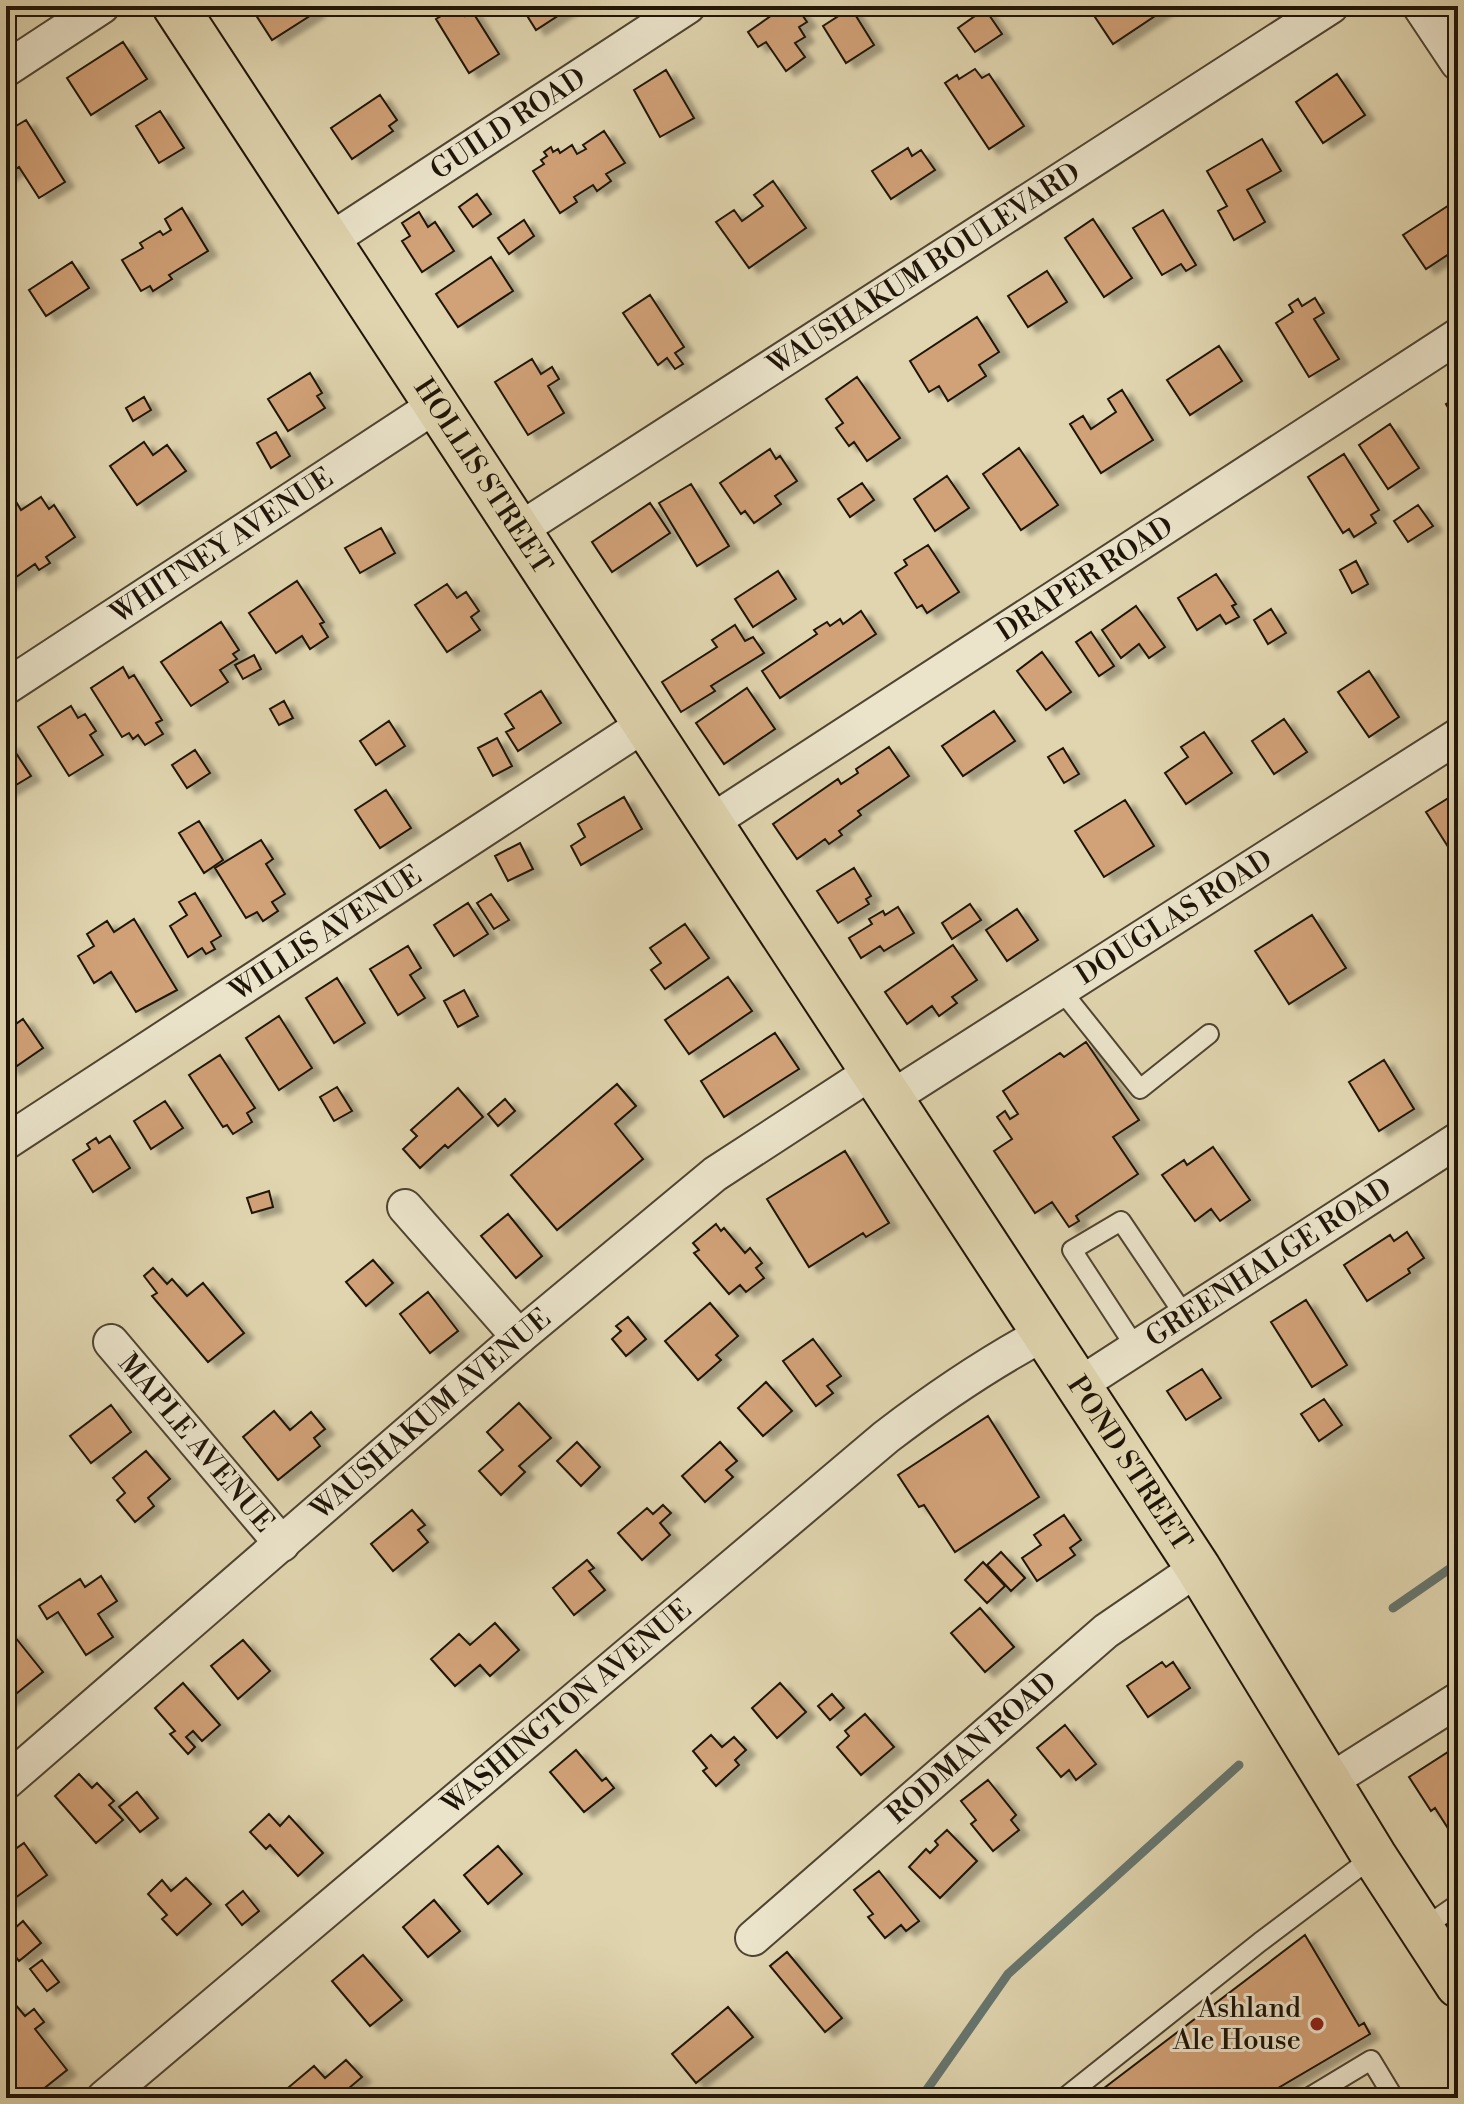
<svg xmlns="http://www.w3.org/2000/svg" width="1464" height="2104" font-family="'Libre Bodoni',serif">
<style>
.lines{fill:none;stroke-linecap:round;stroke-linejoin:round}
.stream{stroke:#66766f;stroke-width:9}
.building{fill:#d1a177;stroke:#1f1407;stroke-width:2;filter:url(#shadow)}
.lane-casing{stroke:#4f4431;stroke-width:22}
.street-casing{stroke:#4f4431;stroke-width:38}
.primary-casing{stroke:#1f1407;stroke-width:48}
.lane{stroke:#ebe4cb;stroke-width:18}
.street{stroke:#ebe4cb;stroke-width:34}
.primary{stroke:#e0d5af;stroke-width:44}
.poi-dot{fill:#8f2418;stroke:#ebe4cb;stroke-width:3}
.labels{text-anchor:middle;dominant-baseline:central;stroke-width:6;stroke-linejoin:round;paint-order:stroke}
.street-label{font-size:28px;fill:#1f1407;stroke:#ebe4cb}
.poi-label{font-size:28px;fill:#1f1407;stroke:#ebe4cb;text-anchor:end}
</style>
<defs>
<filter id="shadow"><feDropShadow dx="9" dy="5" stdDeviation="2" flood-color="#0004"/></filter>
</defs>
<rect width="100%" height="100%" fill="#e0d5af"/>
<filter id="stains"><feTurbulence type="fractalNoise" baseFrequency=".0025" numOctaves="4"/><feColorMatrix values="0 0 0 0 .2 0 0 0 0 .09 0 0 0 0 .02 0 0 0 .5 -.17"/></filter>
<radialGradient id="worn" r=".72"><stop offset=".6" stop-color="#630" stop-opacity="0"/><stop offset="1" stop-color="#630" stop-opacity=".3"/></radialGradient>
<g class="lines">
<!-- stream -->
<path class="stream" d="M1393,1608L1458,1563
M921,2098L1008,1974L1239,1765"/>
</g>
<!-- building -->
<path class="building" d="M257,6H312L316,12L272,40L252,9Z
M458,6L465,16L472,11L499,54L469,73L436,19Z
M521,6H573L536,30Z
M785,6L788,11L796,6L807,22L799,27L805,37L795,43L805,57L786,71L766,42L758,47L748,32Z
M1099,6H1170L1113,44L1091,11Z
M851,8L874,45L846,63L823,26Z
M985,9L1002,34L975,52L958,28Z
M123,42L147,79L91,115L67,78Z
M975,69L982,78L989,74L1024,126L989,149L945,83L957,75L959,79Z
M666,70L694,118L660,137L634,90Z
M1337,74L1365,115L1323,143L1296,102Z
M380,95L397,120L389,126L393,131L352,159L331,128Z
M160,111L184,148L159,163L136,126Z
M26,120L65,182L39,198L19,167L6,176V132Z
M604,131L625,163L606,174L611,181L597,191L593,185L574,197L577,202L560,213L533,171L544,164L541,160L547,156L544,152L551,147L553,152L558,149L560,153L572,145L577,154L586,149L583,145Z
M1262,139L1281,171L1247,190L1265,222L1234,240L1218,211L1227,206L1207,171Z
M908,148L912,156L921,150L935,170L891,199L872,171Z
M773,181L806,228L749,268L716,222L734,210L742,221L763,206L754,195Z
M477,194L491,214L473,227L459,207Z
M1457,200L1458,248L1426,269L1403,235Z
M182,208L208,251L169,275L172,279L153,291L150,286L141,291L122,260L143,248L140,243L160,231L163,235L171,230L165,219Z
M1163,210L1196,265L1186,271L1181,264L1162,275L1133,228Z
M419,212L428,227L435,222L454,251L422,272L402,241L410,236L402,223Z
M1093,219L1132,278L1104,297L1065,238Z
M524,220L534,236L509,254L498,238Z
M491,257L513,291L458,327L436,294Z
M72,262L89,288L46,316L29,290Z
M1047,271L1067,302L1028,327L1008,296Z
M650,295L684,347L675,353L683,364L675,369L667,358L658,365L623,313Z
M1315,298L1324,313L1314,319L1339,359L1309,377L1276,323L1293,312L1289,305L1298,299L1302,306Z
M977,317L999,352L979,365L986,376L948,401L939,386L929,392L910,361Z
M1219,346L1242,381L1190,415L1167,380Z
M532,359L541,374L552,367L559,379L548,386L564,413L528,435L495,382Z
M310,373L322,393L317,396L325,408L288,431L268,399Z
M857,377L900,438L867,461L854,442L849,446L836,428L843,423L826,399Z
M1122,390L1153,440L1101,473L1070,424L1083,416L1091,429L1116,412L1108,399Z
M144,397L151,410L133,421L126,408Z
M1458,397V424L1446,404Z
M1390,424L1419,468L1388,489L1359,445Z
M276,432L290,456L271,468L257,443Z
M144,442L153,455L167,445L186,471L137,505L110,466Z
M1019,448L1058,505L1021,530L983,474Z
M770,449L776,459L780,456L797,481L775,496L781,504L754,523L745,511L741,514L720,483Z
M1344,454L1379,510L1371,515L1376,523L1354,537L1349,529L1343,533L1308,477Z
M947,476L969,508L935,531L914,499Z
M862,483L874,500L850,517L838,499Z
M691,484L729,546L697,566L659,503Z
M41,497L49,509L54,505L75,537L46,557L50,563L39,570L35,564L6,584V506L15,500L21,510Z
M650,503L670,533L612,572L592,542Z
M1418,505L1433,526L1408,542L1394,521Z
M381,528L395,553L360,573L345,548Z
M928,545L959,592L927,613L922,605L917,608L895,573L907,565L904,560Z
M1356,561L1368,584L1352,593L1340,570Z
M778,571L796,599L753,627L735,599Z
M1216,574L1236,604L1232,606L1239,617L1226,624L1220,615L1197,630L1178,598Z
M297,581L324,622L320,624L328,637L310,649L302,636L276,653L249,613Z
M447,584L457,598L466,592L479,611L471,617L480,630L447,652L415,605Z
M1136,606L1165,647L1149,658L1139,644L1121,658L1102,630Z
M1271,609L1286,633L1268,644L1254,620Z
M861,611L876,634L780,698L762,671L817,634L814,630L827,622L830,626L840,619L843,624Z
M221,622L239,650L233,654L237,659L220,670L228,682L191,706L161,662Z
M735,625L745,641L753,637L764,653L711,686L715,691L681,712L662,682L717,647L712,640Z
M1091,632L1114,666L1099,676L1076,642Z
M1042,652L1071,692L1046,710L1017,671Z
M254,655L261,669L243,679L235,665Z
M123,667L129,678L134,675L162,720L156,723L163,734L145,745L138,735L133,739L129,733L122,737L91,688Z
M1369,671L1399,717L1369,737L1338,692Z
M747,688L775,729L724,764L696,723Z
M541,691L561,723L518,751L506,732L514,728L505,714Z
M284,701L293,718L279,725L270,709Z
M71,706L78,718L85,714L96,731L90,735L103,755L69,776L38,727Z
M994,711L1015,741L963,776L942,746Z
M1284,719L1307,752L1274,774L1252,741Z
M389,721L405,746L376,765L360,741Z
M1204,732L1232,773L1186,804L1165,773L1188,757L1181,747Z
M497,738L512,766L493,776L478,748Z
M10,744L31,776L6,791V746Z
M889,747L909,776L858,811L861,815L839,831L842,835L829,844L825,839L797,859L773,824L838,779L841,784L858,773L856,769Z
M1063,748L1079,774L1064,783L1048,757Z
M195,750L210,773L187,788L172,765Z
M386,790L411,828L380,848L355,810Z
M1458,792V860L1457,861L1426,812Z
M624,797L642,829L581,865L571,846L585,837L578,824Z
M1125,800L1154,846L1104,877L1075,831Z
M199,821L223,860L204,873L179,833Z
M261,840L273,859L266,864L285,894L272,902L278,911L263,921L257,912L246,918L215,868Z
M520,843L533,869L508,881L495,856Z
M854,868L871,896L866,899L869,904L838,923L817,891Z
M195,893L221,936L211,942L215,949L206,954L202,948L188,957L170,926L187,915L179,902Z
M491,894L509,920L494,929L477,903Z
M468,903L488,934L454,956L434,925Z
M970,904L981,920L952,939L942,923Z
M898,907L914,933L884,951L880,946L861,958L849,938L872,924L869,919L883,911L885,915Z
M1017,909L1038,940L1007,961L986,930Z
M1312,915L1346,968L1289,1004L1255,951Z
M134,919L177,990L136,1012L111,972L94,983L78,956L94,946L87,934L107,921L114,932Z
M685,924L709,958L665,989L651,970L661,963L650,948Z
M953,945L977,980L952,997L957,1003L939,1016L932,1006L907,1024L885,992Z
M408,946L421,968L410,975L425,998L398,1015L370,969Z
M728,977L752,1011L689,1054L665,1020Z
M337,978L365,1023L334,1043L306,998Z
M464,990L478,1016L458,1027L444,1001Z
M279,1016L312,1068L279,1090L246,1038Z
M23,1019L43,1048L11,1070L6,1062V1031Z
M775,1033L799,1069L724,1117L701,1081Z
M1086,1042L1139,1120L1113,1137L1138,1174L1076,1216L1079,1221L1069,1227L1052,1202L1035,1213L994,1151L1012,1139L997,1117L1005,1111L1010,1119L1018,1114L1003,1091L1060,1053L1064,1057Z
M220,1055L255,1108L247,1113L252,1122L233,1134L227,1125L223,1127L189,1075Z
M1384,1060L1414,1109L1379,1131L1349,1082Z
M617,1084L636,1106L615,1124L643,1159L557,1230L511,1175Z
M337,1087L352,1111L334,1121L320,1097Z
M458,1088L483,1117L448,1148L445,1145L420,1168L403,1149L417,1136L411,1130Z
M505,1099L515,1111L498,1126L488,1114Z
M165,1101L183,1128L151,1149L134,1121Z
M110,1136L130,1168L93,1192L73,1160L90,1149L87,1144L96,1138L99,1143Z
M1213,1147L1250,1200L1220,1221L1211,1209L1195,1221L1162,1175L1184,1160L1187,1165Z
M845,1151L889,1223L866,1237L863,1233L809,1267L767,1199Z
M269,1191L273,1207L252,1213L247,1198Z
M508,1214L542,1256L516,1278L481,1236Z
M716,1224L721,1231L724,1228L745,1253L750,1248L762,1263L756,1268L764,1278L746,1292L740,1285L729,1294L694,1253L699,1250L693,1243Z
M1407,1232L1424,1258L1408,1269L1410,1273L1367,1301L1344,1265L1390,1235L1394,1241Z
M373,1260L393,1283L366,1306L346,1282Z
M153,1268L167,1284L172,1279L187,1296L203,1283L244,1333L208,1362L152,1296L157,1293L144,1276Z
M428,1292L458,1331L430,1353L400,1314Z
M1306,1300L1347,1365L1312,1387L1271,1322Z
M710,1303L738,1336L716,1355L721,1360L698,1380L665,1341Z
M628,1317L646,1339L626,1356L612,1339L621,1331L616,1326Z
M813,1339L841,1376L827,1386L833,1393L816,1406L783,1361Z
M1202,1369L1221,1398L1186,1420L1167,1391Z
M766,1382L792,1411L763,1436L738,1408Z
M1324,1399L1342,1425L1319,1441L1301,1414Z
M519,1403L551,1438L519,1466L525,1472L501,1495L479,1471L503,1450L487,1432Z
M111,1405L131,1432L91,1463L70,1436Z
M274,1411L290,1430L311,1412L325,1429L314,1438L320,1446L278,1480L243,1437Z
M988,1416L1039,1497L955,1552L924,1505L919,1507L898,1475Z
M577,1442L600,1467L581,1486L557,1461Z
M720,1442L737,1461L726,1470L733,1477L705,1502L682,1476Z
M146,1451L170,1479L148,1498L154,1506L135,1522L117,1500L125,1493L113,1478Z
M663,1505L671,1513L660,1523L670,1535L642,1560L618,1533L647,1508L653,1514Z
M412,1510L425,1525L418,1530L428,1542L393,1571L371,1544Z
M1064,1515L1081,1540L1070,1548L1075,1555L1037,1581L1022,1558L1041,1545L1034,1535Z
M1001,1552L1025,1578L1011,1591L987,1565Z
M587,1560L594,1568L589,1571L605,1590L574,1615L553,1588Z
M983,1562L1005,1586L987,1603L965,1580Z
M101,1576L117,1601L98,1614L113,1637L86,1655L58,1612L47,1619L39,1606L80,1579L85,1587Z
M980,1608L1014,1647L985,1672L951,1633Z
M495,1623L519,1650L490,1676L480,1665L455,1686L431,1659L459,1634L470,1645Z
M11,1632L43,1672L6,1702V1636Z
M243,1640L270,1671L238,1699L211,1666Z
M1162,1662L1166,1667L1173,1662L1190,1688L1148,1717L1127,1686Z
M183,1683L220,1725L202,1741L193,1731L186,1737L195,1747L188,1754L170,1734L175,1731L155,1708Z
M780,1683L806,1712L777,1738L752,1708Z
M832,1694L844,1708L830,1720L818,1706Z
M865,1714L894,1747L861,1775L837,1747L849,1736L845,1731Z
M1065,1725L1096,1764L1076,1780L1069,1770L1061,1777L1037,1748Z
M711,1735L722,1747L734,1737L746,1750L735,1760L739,1765L716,1786L703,1771L707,1768L693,1751Z
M576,1750L602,1781L606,1778L614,1788L584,1812L550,1772Z
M1448,1752L1451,1758L1458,1754V1844L1435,1808L1431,1811L1409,1777Z
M79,1774L92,1788L97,1783L114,1801L109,1805L123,1820L96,1843L55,1796Z
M988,1780L1016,1815L1011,1820L1019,1830L993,1851L971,1824L976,1820L961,1801Z
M137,1792L158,1818L140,1832L119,1807Z
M269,1814L280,1826L289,1816L323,1853L298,1876L270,1845L266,1849L250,1832Z
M947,1830L977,1861L940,1898L909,1867L926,1849L930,1853L938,1845L935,1841Z
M24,1843L47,1875L8,1903L6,1899V1845L11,1852Z
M498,1846L522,1874L488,1904L464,1875Z
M879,1871L919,1921L906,1931L901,1925L885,1938L868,1917L873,1914L854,1890Z
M186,1878L211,1904L177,1935L162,1919L167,1915L148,1894L162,1880L171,1891Z
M243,1891L259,1911L242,1925L226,1905Z
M434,1900L460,1931L428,1957L403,1927Z
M23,1921L41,1943L19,1961L6,1945V1936Z
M1305,1935L1359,2026L1364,2023L1370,2034L1261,2098H1091Z
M787,1952L842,2018L825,2032L770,1966Z
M363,1955L402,2000L370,2026L332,1981Z
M42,1960L59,1982L47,1991L30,1969Z
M14,2003L25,2016L34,2009L44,2022L35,2029L67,2070L32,2098H21L6,2079V2009Z
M728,2007L753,2037L696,2083L672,2054Z
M346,2060L362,2077L341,2095L343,2098H299L289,2087L314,2066L325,2078Z"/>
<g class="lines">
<!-- lane casing -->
<g class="lane-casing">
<path id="lane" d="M1061,990L1140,1089L1209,1034
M1136,1348L1072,1250L1121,1221L1185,1316
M1422,1929L1458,1904
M1064,2098L1260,1942L1374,1856
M1308,2098L1371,2060L1394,2098"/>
</g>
<!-- street casing -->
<g class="street-casing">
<g id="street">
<path d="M1420,6L1458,63"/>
<path d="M6,69L102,6"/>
<path id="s1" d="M329,241L688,6"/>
<path id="s2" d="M519,530L1331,6"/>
<path id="s3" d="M6,687L436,405"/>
<path id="s4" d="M711,822L1458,336"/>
<path id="s5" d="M891,1098L1458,736"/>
<path id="s6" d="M6,1142L645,724"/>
<path d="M405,1207L519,1337"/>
<path id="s7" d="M111,1342L282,1544"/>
<path id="s8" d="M1079,1385L1458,1140"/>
<path d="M1330,1781L1458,1700"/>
<path id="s9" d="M6,1782L519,1337L715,1174L873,1071"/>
<path id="s10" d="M753,1938L1106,1631L1198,1568"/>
<path id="s11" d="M104,2098L886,1437C937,1398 987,1364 1043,1334"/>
</g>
</g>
<!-- primary casing -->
<g class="primary-casing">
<g id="primary">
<path id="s12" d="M175,6L1198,1568L1374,1856L1458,1985"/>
</g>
</g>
<!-- lane -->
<use href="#lane" class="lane"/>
<!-- street -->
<use href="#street" class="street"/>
<!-- primary -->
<use href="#primary" class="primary"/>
</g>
<!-- markers -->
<circle class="poi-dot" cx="1317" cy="2024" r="8"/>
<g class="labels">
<!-- street labels -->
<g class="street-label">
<text stroke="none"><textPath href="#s1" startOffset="214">GUILD ROAD</textPath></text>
<text stroke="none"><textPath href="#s2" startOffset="482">WAUSHAKUM BOULEVARD</textPath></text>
<text stroke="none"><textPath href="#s12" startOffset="562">HOLLIS STREET</textPath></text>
<text stroke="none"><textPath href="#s3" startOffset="258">WHITNEY AVENUE</textPath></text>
<text stroke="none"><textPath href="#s4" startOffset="446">DRAPER ROAD</textPath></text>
<text stroke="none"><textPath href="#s5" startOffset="336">DOUGLAS ROAD</textPath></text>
<text stroke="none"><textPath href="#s6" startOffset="382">WILLIS AVENUE</textPath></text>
<text stroke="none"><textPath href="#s8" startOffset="226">GREENHALGE ROAD</textPath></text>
<text stroke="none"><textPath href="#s9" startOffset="562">WAUSHAKUM AVENUE</textPath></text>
<text stroke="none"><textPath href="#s7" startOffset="132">MAPLE AVENUE</textPath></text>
<text stroke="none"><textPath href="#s12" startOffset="1742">POND STREET</textPath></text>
<text stroke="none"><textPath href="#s11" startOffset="606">WASHINGTON AVENUE</textPath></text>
<text stroke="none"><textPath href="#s10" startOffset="290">RODMAN ROAD</textPath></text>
</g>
<!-- poi labels -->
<g class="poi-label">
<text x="1301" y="2008">Ashland<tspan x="1301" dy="32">Ale House</tspan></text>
</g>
</g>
<!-- margin -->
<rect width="1464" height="2104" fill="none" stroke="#e0d5af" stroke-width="32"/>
<rect x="8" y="8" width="1448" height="2088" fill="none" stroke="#1f1407" stroke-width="4"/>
<rect x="16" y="16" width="1432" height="2072" fill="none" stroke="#1f1407" stroke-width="2"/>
<rect width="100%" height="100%" filter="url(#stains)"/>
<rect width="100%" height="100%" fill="url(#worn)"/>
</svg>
